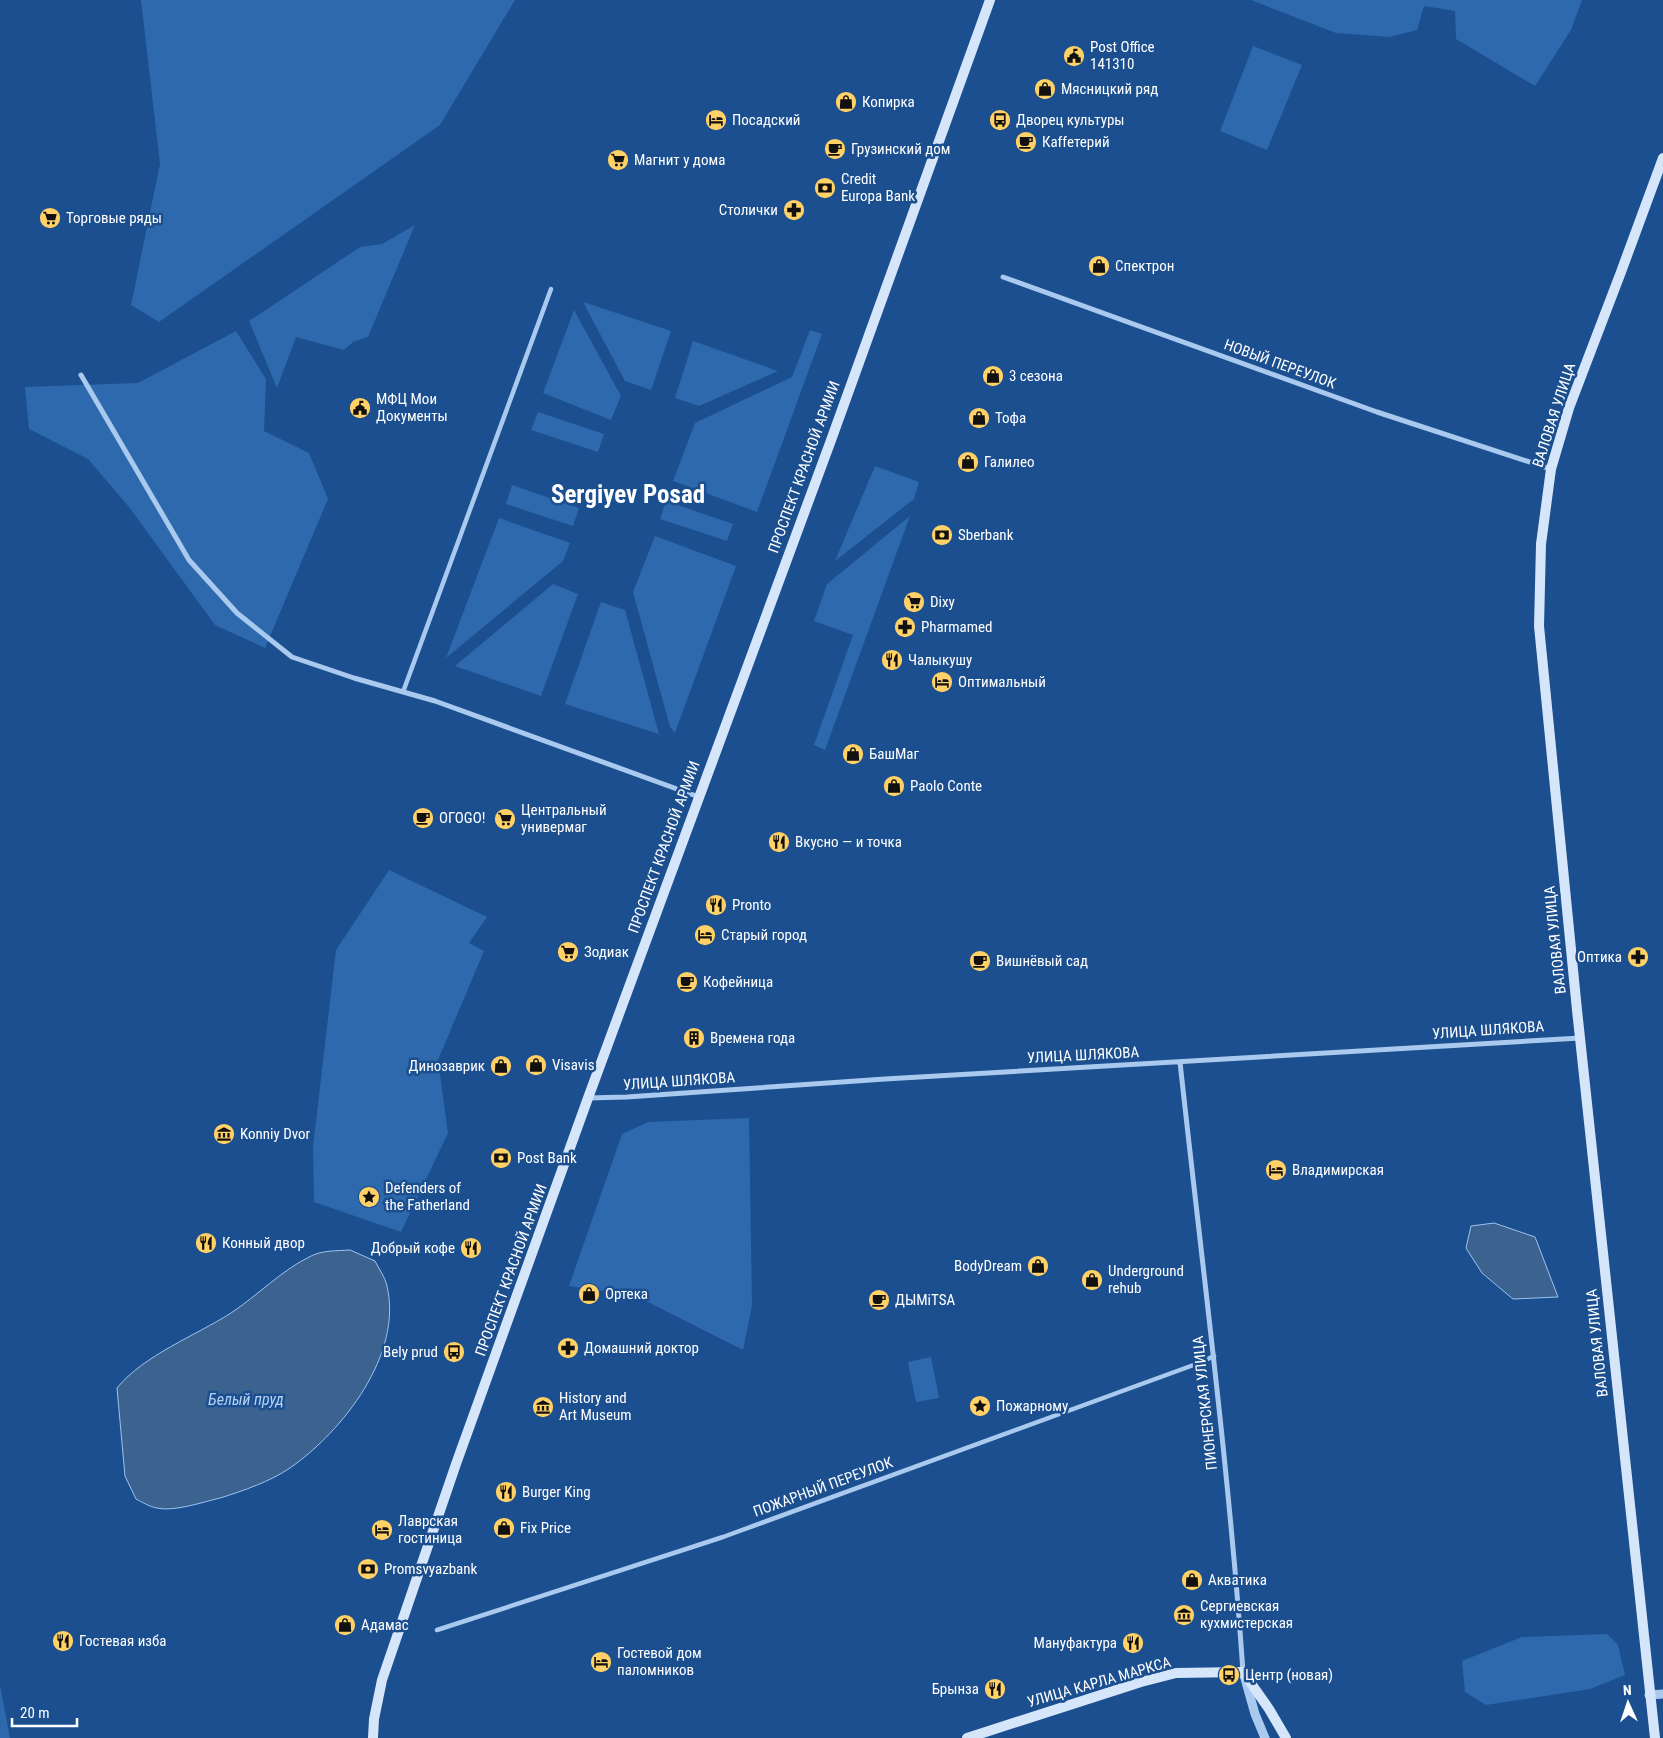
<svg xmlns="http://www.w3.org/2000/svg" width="1663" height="1738" font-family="'Roboto Condensed',sans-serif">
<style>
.green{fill:#2e69ad}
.water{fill:#3c6290;stroke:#9cc4f0}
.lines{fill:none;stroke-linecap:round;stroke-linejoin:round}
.pedestrian{stroke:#a9c9ee;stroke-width:4.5}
.minor{stroke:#a9c9ee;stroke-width:5}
.tertiary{stroke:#a9c9ee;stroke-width:9}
.secondary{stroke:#d6e6fa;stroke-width:10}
.labels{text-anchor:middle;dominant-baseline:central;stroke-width:5;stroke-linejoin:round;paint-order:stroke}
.poi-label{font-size:15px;fill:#fff;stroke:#1b4f8f;text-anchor:start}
.street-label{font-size:15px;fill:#fff;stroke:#1b4f8f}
.water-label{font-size:16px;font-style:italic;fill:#b5d3f5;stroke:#1b4f8f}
.town-label{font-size:25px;font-weight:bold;fill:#fff;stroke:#1b4f8f}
</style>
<rect width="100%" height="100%" fill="#1b4f8f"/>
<!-- green -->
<path class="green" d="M141,0H515L440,125L159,322L131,305L160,164Z
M1251,0H1582L1571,30L1535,86L1456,39L1455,11L1424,6L1417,30L1390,37L1336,33Z
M1253,46L1302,65L1267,150L1220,131Z
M415,225L368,337L353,342L344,350L296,337L277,388L249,321L360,247L382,244Z
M583,302L671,331L651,390L625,381Z
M574,310L621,396L611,420L543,393Z
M810,330L822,334L757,512L673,481L695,423L792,377Z
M236,331L266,379L264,431L309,453L328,499L265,648L215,625L129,507L88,459L29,429L25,387L138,383Z
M693,341L778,371L699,406L675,398Z
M538,412L604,434L598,452L531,430Z
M875,466L919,482L914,499L835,561Z
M512,485L579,508L573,526L506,504Z
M666,501L733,524L727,541L660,519Z
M910,516L825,750L814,745L853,635L814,621L827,584Z
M499,518L570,543L563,561L446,658Z
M655,536L736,566L675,733L670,727L633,592Z
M553,584L578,594L541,696L455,666Z
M601,602L625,610L659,734L565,704Z
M389,870L487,917L469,943L484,951L438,1060L448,1133L401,1232L314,1202L313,1147L336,950Z
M749,1118L752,1305L743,1350L624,1290L611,1292L569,1286L622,1134L648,1122Z
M931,1357L939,1398L916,1402L908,1362Z
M1607,1634L1618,1645L1625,1675L1590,1689L1486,1705L1465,1692L1462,1661L1522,1637Z
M0,1685L10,1738H0Z"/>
<!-- water -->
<path class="water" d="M1494,1223L1535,1237L1558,1297L1513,1299L1482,1273L1466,1248L1471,1226Z
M350,1250L375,1261C379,1269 385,1277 387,1286C403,1354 343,1431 290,1468C271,1481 243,1491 220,1498C203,1502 174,1512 157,1508C150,1507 142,1502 136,1499L125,1476L117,1388C144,1355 195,1336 231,1313C258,1295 281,1271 309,1257C322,1250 336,1251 350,1250Z"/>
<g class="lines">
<!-- pedestrian -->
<path class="pedestrian" d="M403,692L551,289
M437,1630L723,1537L1199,1363L1214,1356"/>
<!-- minor -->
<path class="minor" d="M1003,277L1377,412L1551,469
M81,375L189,560L237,613L292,657L354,678L435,701L699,797
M1180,1062C1202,1265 1229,1468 1243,1672
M588,1098L627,1097L885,1079L1580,1038"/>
<!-- tertiary -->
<path class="tertiary" d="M1244,1675L1255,1714L1265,1738
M1649,1695L1663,1694"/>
<!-- secondary -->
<path class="secondary" d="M373,1738L374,1719L382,1680L456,1464L588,1098L830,443L990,0
M967,1738L1141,1682L1176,1673L1243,1672L1269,1709L1286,1738
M1655,1738L1577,1010L1539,626L1541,544L1551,469L1569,408L1621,272L1663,158"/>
</g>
<!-- icons -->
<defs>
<g id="civic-disc" transform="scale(1.125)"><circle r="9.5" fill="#ffd166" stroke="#1b4f8f"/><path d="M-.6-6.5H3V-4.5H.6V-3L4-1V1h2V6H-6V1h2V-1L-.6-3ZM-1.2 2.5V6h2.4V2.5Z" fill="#111"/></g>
<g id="shop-disc" transform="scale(1.125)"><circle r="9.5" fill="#ffd166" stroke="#1b4f8f"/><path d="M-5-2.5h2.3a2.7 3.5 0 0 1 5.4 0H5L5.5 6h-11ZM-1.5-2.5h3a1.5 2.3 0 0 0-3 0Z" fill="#111"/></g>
<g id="hotel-disc" transform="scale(1.125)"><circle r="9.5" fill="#ffd166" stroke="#1b4f8f"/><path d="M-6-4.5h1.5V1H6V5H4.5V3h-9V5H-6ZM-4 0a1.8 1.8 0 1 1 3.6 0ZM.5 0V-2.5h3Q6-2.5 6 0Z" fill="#111"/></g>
<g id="bus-disc" transform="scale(1.125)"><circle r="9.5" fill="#ffd166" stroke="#1b4f8f"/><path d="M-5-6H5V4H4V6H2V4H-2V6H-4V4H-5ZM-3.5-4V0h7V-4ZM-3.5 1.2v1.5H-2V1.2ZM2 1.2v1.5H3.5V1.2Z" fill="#111"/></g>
<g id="cafe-disc" transform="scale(1.125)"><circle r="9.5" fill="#ffd166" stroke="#1b4f8f"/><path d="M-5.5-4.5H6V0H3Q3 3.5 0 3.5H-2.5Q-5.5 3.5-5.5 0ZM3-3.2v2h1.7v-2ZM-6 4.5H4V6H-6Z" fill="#111"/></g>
<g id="supermarket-disc" transform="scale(1.125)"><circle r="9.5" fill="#ffd166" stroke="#1b4f8f"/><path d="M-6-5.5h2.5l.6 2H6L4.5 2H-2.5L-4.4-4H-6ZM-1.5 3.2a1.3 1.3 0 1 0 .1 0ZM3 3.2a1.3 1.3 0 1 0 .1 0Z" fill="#111"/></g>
<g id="bank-disc" transform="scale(1.125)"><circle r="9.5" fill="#ffd166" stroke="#1b4f8f"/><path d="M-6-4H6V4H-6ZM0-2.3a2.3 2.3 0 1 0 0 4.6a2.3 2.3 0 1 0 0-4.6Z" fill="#111"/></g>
<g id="pharmacy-disc" transform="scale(1.125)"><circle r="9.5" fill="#ffd166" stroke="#1b4f8f"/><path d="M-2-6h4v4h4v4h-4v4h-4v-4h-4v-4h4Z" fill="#111"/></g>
<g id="restaurant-disc" transform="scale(1.125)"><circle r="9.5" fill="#ffd166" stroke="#1b4f8f"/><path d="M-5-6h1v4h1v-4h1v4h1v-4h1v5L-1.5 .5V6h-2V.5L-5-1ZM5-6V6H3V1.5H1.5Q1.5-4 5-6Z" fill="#111"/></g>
<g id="building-disc" transform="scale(1.125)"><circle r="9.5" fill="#ffd166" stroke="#1b4f8f"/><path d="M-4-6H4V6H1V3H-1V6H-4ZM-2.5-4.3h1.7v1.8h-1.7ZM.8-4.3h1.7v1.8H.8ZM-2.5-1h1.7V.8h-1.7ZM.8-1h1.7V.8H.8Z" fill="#111"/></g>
<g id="museum-disc" transform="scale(1.125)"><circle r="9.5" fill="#ffd166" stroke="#1b4f8f"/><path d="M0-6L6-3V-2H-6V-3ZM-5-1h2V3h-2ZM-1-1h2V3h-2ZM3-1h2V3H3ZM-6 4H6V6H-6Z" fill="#111"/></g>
<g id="sight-disc" transform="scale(1.125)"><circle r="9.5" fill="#ffd166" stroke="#1b4f8f"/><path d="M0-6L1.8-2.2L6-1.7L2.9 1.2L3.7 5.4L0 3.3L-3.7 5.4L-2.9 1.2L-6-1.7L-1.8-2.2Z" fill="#111"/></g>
</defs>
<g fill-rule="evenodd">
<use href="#civic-disc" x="1074" y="56"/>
<use href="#shop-disc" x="1045" y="89"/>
<use href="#shop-disc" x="846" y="102"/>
<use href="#hotel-disc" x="716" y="120"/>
<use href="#bus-disc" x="1000" y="120"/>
<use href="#cafe-disc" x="1026" y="142"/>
<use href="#cafe-disc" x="835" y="149"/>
<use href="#supermarket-disc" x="618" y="160"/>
<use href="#bank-disc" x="825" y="188"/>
<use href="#pharmacy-disc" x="794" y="210"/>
<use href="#supermarket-disc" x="50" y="218"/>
<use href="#shop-disc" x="1099" y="266"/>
<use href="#shop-disc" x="993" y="376"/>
<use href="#civic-disc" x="360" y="408"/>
<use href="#shop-disc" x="979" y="418"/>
<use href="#shop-disc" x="968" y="462"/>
<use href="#bank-disc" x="942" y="535"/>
<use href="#supermarket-disc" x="914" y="602"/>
<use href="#pharmacy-disc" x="905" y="627"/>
<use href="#restaurant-disc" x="892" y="660"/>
<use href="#hotel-disc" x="942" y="682"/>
<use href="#shop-disc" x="853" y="754"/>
<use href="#shop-disc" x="894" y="786"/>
<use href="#cafe-disc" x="423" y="818"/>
<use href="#supermarket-disc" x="505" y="819"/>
<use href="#restaurant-disc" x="779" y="842"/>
<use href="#restaurant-disc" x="716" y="905"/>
<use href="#hotel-disc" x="705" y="935"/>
<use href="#supermarket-disc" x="568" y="952"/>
<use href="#pharmacy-disc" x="1638" y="957"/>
<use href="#cafe-disc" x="980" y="961"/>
<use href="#cafe-disc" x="687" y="982"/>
<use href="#building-disc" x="694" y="1038"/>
<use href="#shop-disc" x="536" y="1065"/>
<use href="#shop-disc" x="501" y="1066"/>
<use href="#museum-disc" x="224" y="1134"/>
<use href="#bank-disc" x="501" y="1158"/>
<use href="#hotel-disc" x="1276" y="1170"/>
<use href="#sight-disc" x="369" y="1197"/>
<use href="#restaurant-disc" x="206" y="1243"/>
<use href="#restaurant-disc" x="471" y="1248"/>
<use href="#shop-disc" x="1038" y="1266"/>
<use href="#shop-disc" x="1092" y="1280"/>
<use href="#shop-disc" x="589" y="1294"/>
<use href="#cafe-disc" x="879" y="1300"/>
<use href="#pharmacy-disc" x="568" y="1348"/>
<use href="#bus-disc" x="454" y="1352"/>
<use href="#sight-disc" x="980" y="1406"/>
<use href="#museum-disc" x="543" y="1407"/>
<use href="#restaurant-disc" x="506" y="1492"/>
<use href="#shop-disc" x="504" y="1528"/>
<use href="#hotel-disc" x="382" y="1530"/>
<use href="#bank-disc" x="368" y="1569"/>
<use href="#shop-disc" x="1192" y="1580"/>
<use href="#museum-disc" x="1184" y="1615"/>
<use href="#shop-disc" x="345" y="1625"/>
<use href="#restaurant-disc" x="63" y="1641"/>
<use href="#restaurant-disc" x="1133" y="1643"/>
<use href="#hotel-disc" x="601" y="1662"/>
<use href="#bus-disc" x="1229" y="1675"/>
<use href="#restaurant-disc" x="995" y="1689"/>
</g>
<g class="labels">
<!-- poi labels -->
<g class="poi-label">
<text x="1090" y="47">Post Office<tspan x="1090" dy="17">141310</tspan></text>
<text x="1061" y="89">Мясницкий ряд</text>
<text x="862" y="102">Копирка</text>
<text x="732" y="120">Посадский</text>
<text x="1016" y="120">Дворец культуры</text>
<text x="1042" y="142">Каffетерий</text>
<text x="851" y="149">Грузинский дом</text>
<text x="634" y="160">Магнит у дома</text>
<text x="841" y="179">Credit<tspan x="841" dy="17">Europa Bank</tspan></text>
<text x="778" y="210" text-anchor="end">Столички</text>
<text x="66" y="218">Торговые ряды</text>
<text x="1115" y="266">Спектрон</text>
<text x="1009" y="376">3 сезона</text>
<text x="376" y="399">МФЦ Мои<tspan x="376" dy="17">Документы</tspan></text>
<text x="995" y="418">Тофа</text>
<text x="984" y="462">Галилео</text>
<text x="958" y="535">Sberbank</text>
<text x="930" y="602">Dixy</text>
<text x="921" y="627">Pharmamed</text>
<text x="908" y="660">Чалыкушу</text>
<text x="958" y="682">Оптимальный</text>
<text x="869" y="754">БашМаг</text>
<text x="910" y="786">Paolo Conte</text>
<text x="521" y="810">Центральный<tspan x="521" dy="17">универмаг</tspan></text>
<text x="439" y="818">ОГОGO!</text>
<text x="795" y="842">Вкусно — и точка</text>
<text x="732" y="905">Pronto</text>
<text x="721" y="935">Старый город</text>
<text x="584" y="952">Зодиак</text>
<text x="1622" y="957" text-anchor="end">Оптика</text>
<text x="996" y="961">Вишнёвый сад</text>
<text x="703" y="982">Кофейница</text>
<text x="710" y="1038">Времена года</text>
<text x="552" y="1065">Visavis</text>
<text x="485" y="1066" text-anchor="end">Динозаврик</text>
<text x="240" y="1134">Konniy Dvor</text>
<text x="517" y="1158">Post Bank</text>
<text x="1292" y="1170">Владимирская</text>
<text x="385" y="1188">Defenders of<tspan x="385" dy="17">the Fatherland</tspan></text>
<text x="222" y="1243">Конный двор</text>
<text x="455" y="1248" text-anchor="end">Добрый кофе</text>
<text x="1022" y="1266" text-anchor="end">BodyDream</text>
<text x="1108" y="1271">Underground<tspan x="1108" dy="17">rehub</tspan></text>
<text x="605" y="1294">Ортека</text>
<text x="895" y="1300">ДЫМiTSA</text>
<text x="584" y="1348">Домашний доктор</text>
<text x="438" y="1352" text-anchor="end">Bely prud</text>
<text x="559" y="1398">History and<tspan x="559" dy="17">Art Museum</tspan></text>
<text x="996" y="1406">Пожарному</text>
<text x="522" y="1492">Burger King</text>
<text x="398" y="1521">Лаврская<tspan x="398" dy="17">гостиница</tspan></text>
<text x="520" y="1528">Fix Price</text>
<text x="384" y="1569">Promsvyazbank</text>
<text x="1208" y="1580">Акватика</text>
<text x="1200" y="1606">Сергиевская<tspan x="1200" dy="17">кухмистерская</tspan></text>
<text x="361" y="1625">Адамас</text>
<text x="79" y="1641">Гостевая изба</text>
<text x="1117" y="1643" text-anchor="end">Мануфактура</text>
<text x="617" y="1653">Гостевой дом<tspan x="617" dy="17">паломников</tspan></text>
<text x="1245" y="1675">Центр (новая)</text>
<text x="979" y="1689" text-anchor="end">Брынза</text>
</g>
<!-- street labels -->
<g class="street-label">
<text transform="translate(1280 364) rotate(20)">НОВЫЙ ПЕРЕУЛОК</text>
<text transform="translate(1554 415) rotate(-72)">ВАЛОВАЯ УЛИЦА</text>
<text transform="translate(804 467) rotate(-70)">ПРОСПЕКТ КРАСНОЙ АРМИИ</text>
<text transform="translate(664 847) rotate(-70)">ПРОСПЕКТ КРАСНОЙ АРМИИ</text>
<text transform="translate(1555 940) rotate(-96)">ВАЛОВАЯ УЛИЦА</text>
<text transform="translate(1488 1030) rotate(-4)">УЛИЦА ШЛЯКОВА</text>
<text transform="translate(1083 1055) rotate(-3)">УЛИЦА ШЛЯКОВА</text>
<text transform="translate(679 1081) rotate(-4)">УЛИЦА ШЛЯКОВА</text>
<text transform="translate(511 1270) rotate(-70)">ПРОСПЕКТ КРАСНОЙ АРМИИ</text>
<text transform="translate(1597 1343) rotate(-96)">ВАЛОВАЯ УЛИЦА</text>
<text transform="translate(1205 1403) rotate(-96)">ПИОНЕРСКАЯ УЛИЦА</text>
<text transform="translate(823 1487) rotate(-20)">ПОЖАРНЫЙ ПЕРЕУЛОК</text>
<text transform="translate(1099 1682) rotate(-16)">УЛИЦА КАРЛА МАРКСА</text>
</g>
<!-- water labels -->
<g class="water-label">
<text x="246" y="1399">Белый пруд</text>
</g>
<!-- town labels -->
<g class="town-label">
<text x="628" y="494">Sergiyev Posad</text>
</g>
</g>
<!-- north arrow -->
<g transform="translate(1628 1703) rotate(357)" stroke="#1b4f8f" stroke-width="4" paint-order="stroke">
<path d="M0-4L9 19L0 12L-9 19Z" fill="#ffffff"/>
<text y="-8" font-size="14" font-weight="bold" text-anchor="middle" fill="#ffffff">N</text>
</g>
<!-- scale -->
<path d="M12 1718v8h65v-8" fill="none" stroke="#ffffff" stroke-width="2.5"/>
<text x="20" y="1718" font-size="15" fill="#ffffff" stroke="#1b4f8f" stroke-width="4" paint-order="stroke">20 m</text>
</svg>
